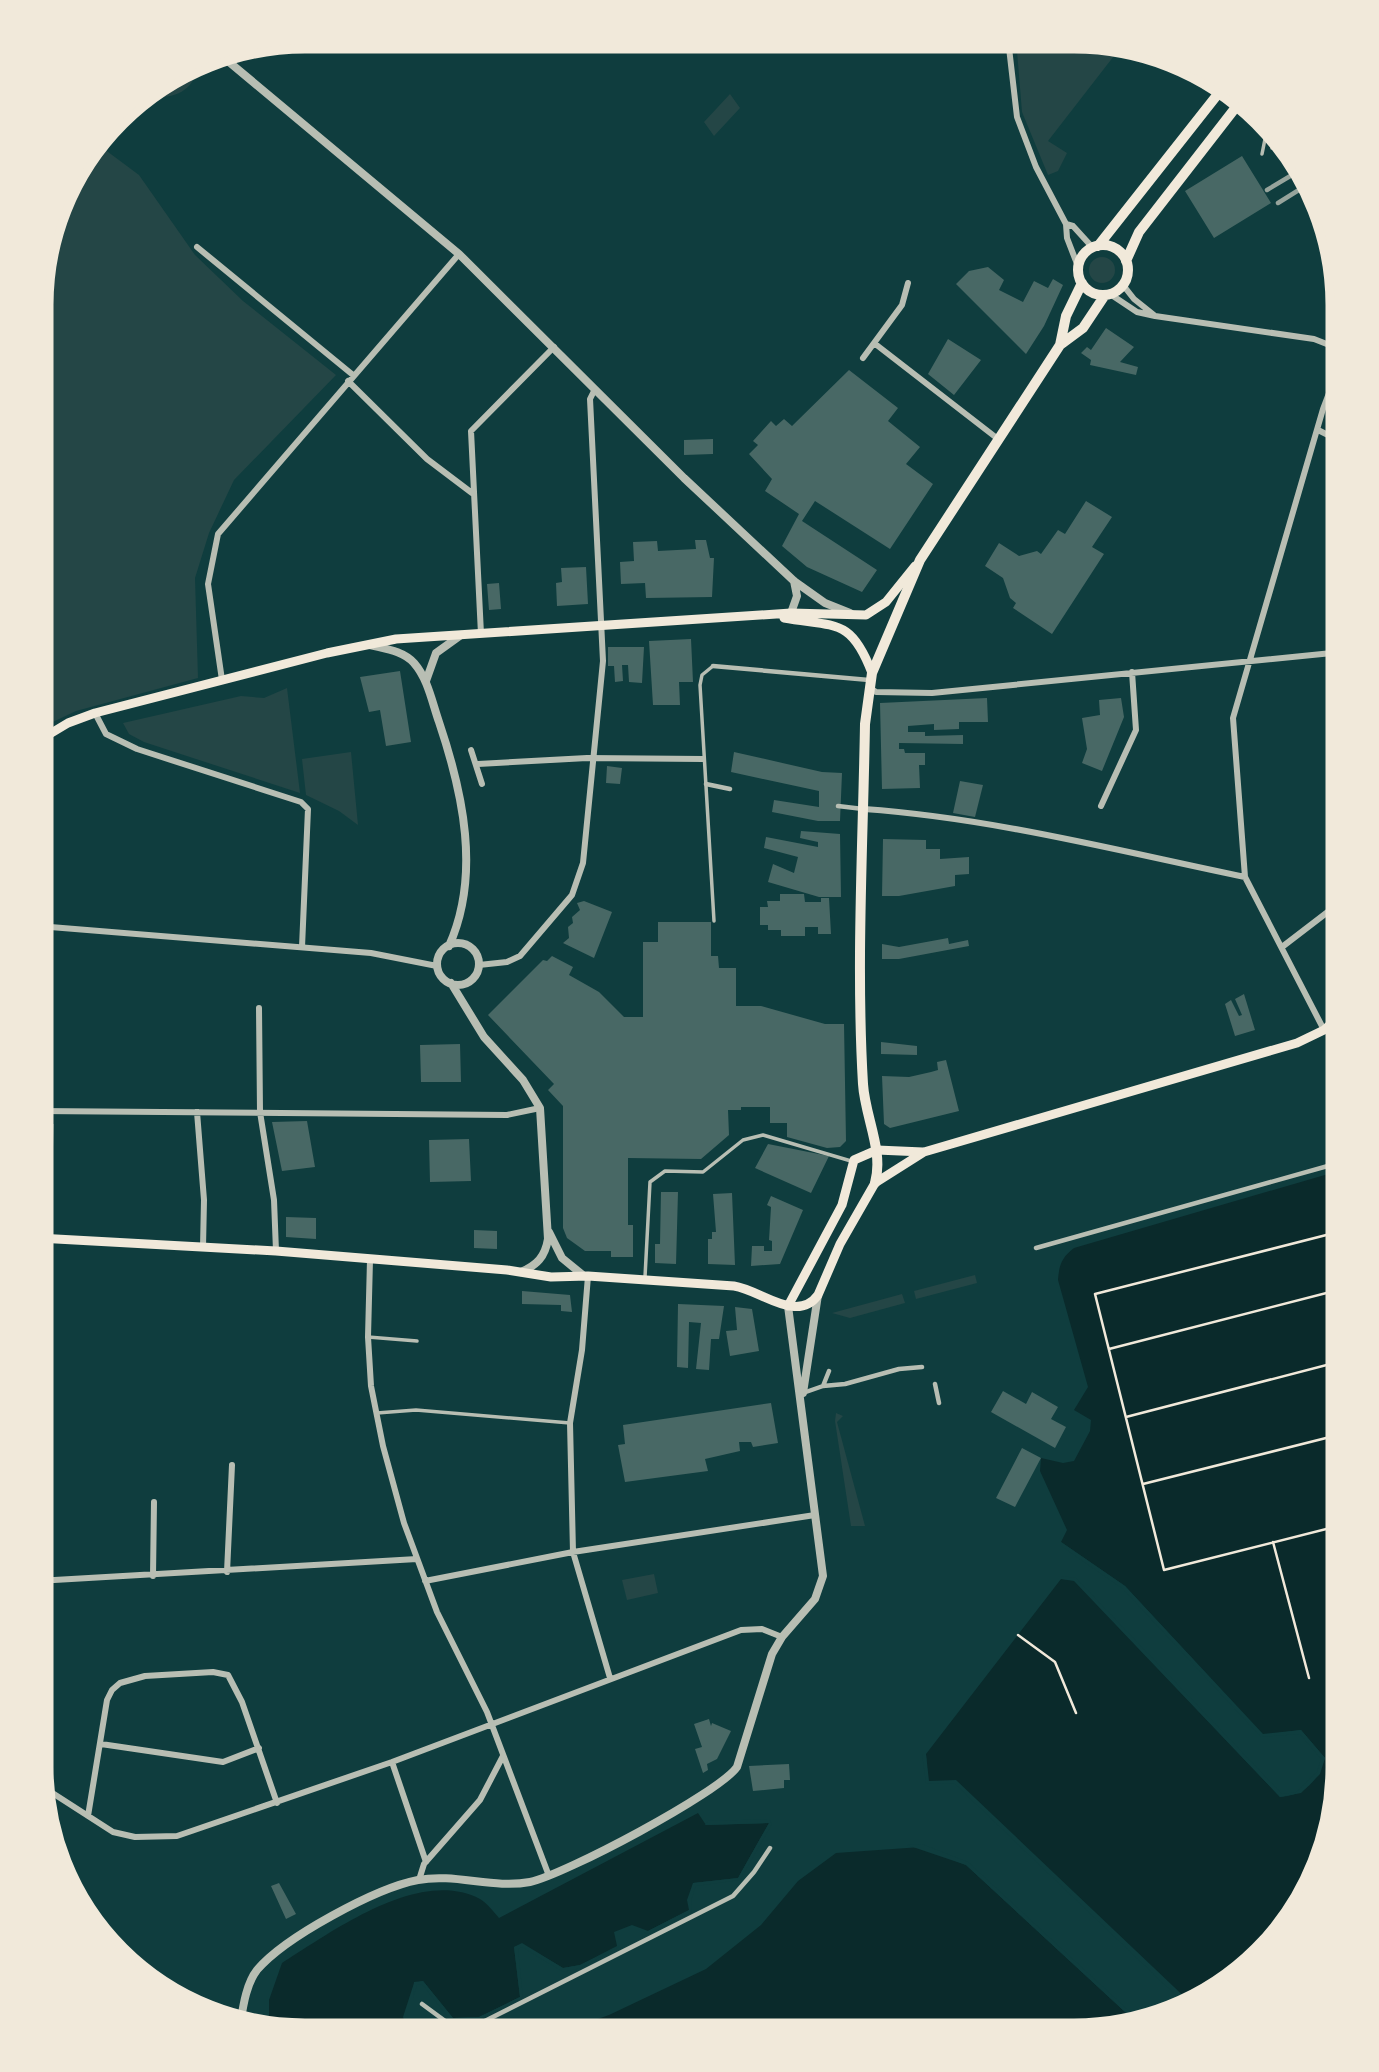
<svg xmlns="http://www.w3.org/2000/svg" width="1379" height="2072" font-family="Ubuntu,sans-serif">
<style>
.green{fill:#244646}
.water{fill:#0a2a2b}
.pier{fill:#0f3d3e}
.building{fill:#486865}
.lines{fill:none;stroke-linecap:round;stroke-linejoin:round}
.path{stroke:#f1e9da;stroke-width:2.5}
.service{stroke:#b8beb3;stroke-width:3.5}
.pedestrian{stroke:#b8beb3;stroke-width:4.5}
.minor{stroke:#b8beb3;stroke-width:6}
.tertiary{stroke:#b8beb3;stroke-width:8}
.secondary{stroke:#f1e9da;stroke-width:9}
.primary{stroke:#f1e9da;stroke-width:10}
.rail{stroke:#97a49c;stroke-width:4.5}
.rim{fill:none;stroke:#f1e9da;stroke-width:9}
</style>
<rect width="100%" height="100%" fill="#0f3d3e"/>
<!-- green -->
<path class="green" d="M1016,39H1109L1124,43L1048,141L1067,153L1058,171L1048,175L1022,112Z
M200,62C193,96 170,100 141,96Z
M730,94L740,108L714,136L704,122Z
M96,143L139,175L195,255L243,301L336,375L234,480L209,533L195,578L198,678L76,711L38,729L39,270L73,171Z
M1089 270a13 13 0 1 1 26 0a13 13 0 1 1-26 0Z
M287,688L300,793L144,742L129,734L123,723L241,696L264,698Z
M351,752L358,825L339,811L306,795L302,759Z
M975,1275L977,1283L916,1299L914,1291Z
M902,1294L905,1303L850,1318L832,1313Z
M836,1413L843,1416L837,1422L865,1526H851L835,1421Z
M654,1574L658,1593L627,1600L622,1580Z"/>
<!-- water -->
<path class="water" d="M1342,1170V1785L1328,1853L1297,1916L1250,1969L1190,2005L956,1781H928L926,1754L1061,1579L1074,1580L1280,1797C1305,1795 1317,1782 1325,1758L1301,1730L1263,1735L1125,1586L1061,1542L1067,1530L1040,1471L1041,1458L1063,1463L1074,1461L1090,1431L1091,1420L1074,1410L1088,1387L1058,1280C1059,1265 1062,1257 1074,1248Z
M698,1813L706,1825L769,1823L738,1878L693,1883L689,1910L648,1931L632,1925L614,1932L617,1946L580,1965L563,1968L522,1944L514,1947L520,1997L479,2017L453,2018L423,1981L414,1983L403,2017L408,2033H269V2000L282,1963C332,1932 419,1867 480,1899C487,1903 493,1911 499,1918Z
M921,1847L966,1865L1137,2023L1074,2035L555,2034L609,2015L706,1969L761,1925L798,1881L836,1853Z"/>
<!-- pier -->
<path class="pier" d="M1061,1542L1125,1586L1263,1734L1301,1730L1325,1758L1320,1774L1301,1793L1280,1797L1074,1581L1061,1579V1576L1076,1578L1282,1794L1296,1792L1317,1772L1321,1759L1300,1734L1261,1737L1123,1589L1061,1546Z
M922,1754H926L929,1781L956,1780L1193,2005L1188,2007L955,1784L926,1783Z
M769,1819L772,1824L740,1880L696,1886L691,1900L692,1912L650,1934L644,1933L689,1910L687,1900L693,1883L738,1878L769,1823L705,1825L708,1821Z
M922,1844L968,1862L1141,2022L1137,2023L966,1865L907,1845Z
M522,1943L563,1968L580,1965L620,1946L581,1968L563,1972L522,1947L518,1949L523,1998L480,2021H451L422,1984L417,1985L413,1998L414,1982L423,1981L453,2018L479,2017L520,1997L514,1947Z"/>
<!-- building -->
<path class="building" d="M885,38L914,39L915,45L886,48Z
M1242,156L1271,203L1214,238L1185,191Z
M988,267L1004,280L999,290L1023,302L1034,281L1048,288L1053,279L1063,285L1044,326L1026,354L956,284L969,271Z
M1106,328L1134,347L1120,362L1138,367L1136,375L1090,365L1091,360L1081,353L1087,347L1091,350Z
M948,339L981,360L954,395L928,374Z
M849,370L898,408L888,421L920,447L906,464L933,484L890,549L815,501L802,521L877,570L862,592L807,567L782,546L799,514L765,491L772,479L749,454L758,445L753,441L771,421L776,426L784,419L792,426Z
M713,439V454L684,455V440Z
M1086,501L1112,517L1092,547L1104,554L1052,634L1013,608L1016,603L1010,598L1003,578L985,566L999,543L1019,556L1037,551L1041,554L1058,530L1065,534Z
M695,540H706L710,558H714L712,597L646,598L645,583L621,584L620,562L634,561L633,542L657,541L658,551L696,549Z
M586,567L588,604L557,606L556,583L562,582L561,568Z
M499,583L501,609L489,610L487,584Z
M691,639L693,682H679L680,705H653L649,641Z
M608,647H644L642,683L629,682L628,665H622L623,681L615,682L614,666H608Z
M400,671L411,742L386,746L380,710L369,712L360,677Z
M987,698L988,722H959V729L934,730V724L908,726V732H900H925V736L963,735V744L899,743V749H904L905,753H925V765H919L920,788L882,789L880,703Z
M1121,698L1124,717L1102,771L1082,763L1087,749L1082,718L1100,715L1099,700Z
M734,752L822,772L842,773L840,821H818L772,812L774,800L819,807V791L731,772Z
M607,766L622,768L620,784L606,783Z
M960,781L983,785L975,817L953,813Z
M801,831L840,834L841,897H819L768,882L773,864L794,873L798,857L764,848L766,837L818,847V842L800,838Z
M883,839L926,840V849H940V859L969,857V874L955,875V886L899,896H882Z
M780,894H804L805,902H821V898H829L831,934H818V927H805V936H781V930H768V925H760V907H768L767,901H780Z
M584,901L612,912L594,958L563,943L569,938L568,927L573,923L572,917L580,910L577,903Z
M658,922H711V956H718L719,968H736V1006H761L825,1024H844L846,1141L840,1147L827,1148L787,1137V1123H770V1107H741V1110H728L729,1135L701,1159L628,1158V1225H633V1257H611V1251H585L567,1238L563,1228V1106L548,1090L554,1084L488,1015L543,960L547,961L552,956L573,967L569,975L599,992L624,1017H643V942H658Z
M948,938L949,944L968,940L969,946L899,959H882V944L899,947Z
M1244,994L1255,1030L1235,1036L1225,1004L1231,1000L1239,1016L1242,1015L1235,999Z
M881,1042L917,1046V1055L881,1054Z
M460,1044L461,1082H421L420,1045Z
M946,1060L959,1111L890,1128L884,1124L882,1076L909,1077L931,1072L938,1070L937,1062Z
M307,1121L315,1167L282,1171L272,1122Z
M38,1124H54L52,1170L38,1168Z
M469,1139L471,1181L430,1182L429,1140Z
M768,1144L829,1156L811,1193L755,1168Z
M38,1174H50L48,1195H38Z
M661,1192H678L676,1264L655,1263V1244H660Z
M732,1193L735,1265L708,1264V1239H712V1232H716L713,1194Z
M771,1196L803,1210L780,1264L751,1266L752,1246H764V1251H772V1241L769,1240L771,1207L767,1205Z
M286,1217L316,1218V1239L286,1237Z
M474,1230L497,1231V1249L474,1248Z
M522,1291L570,1295L572,1312L561,1311V1305L522,1304Z
M678,1304L724,1306L719,1339H711L709,1370L696,1369L701,1323L689,1322L688,1368L677,1367Z
M735,1307L752,1309L759,1351L730,1356L726,1331L737,1330Z
M1003,1391L1026,1404L1032,1392L1058,1407L1051,1419L1066,1427L1055,1448L991,1412Z
M771,1403L778,1443L753,1447L751,1442H739L740,1451L705,1459L708,1471L625,1482L618,1445L625,1444L623,1425Z
M1022,1448L1041,1458L1015,1507L996,1498Z
M709,1719L711,1726L712,1723L731,1731L717,1759L707,1764L708,1770L703,1773L695,1749L702,1747L694,1724Z
M789,1764L790,1780H784V1788L753,1791L749,1766Z
M279,1883L296,1914L286,1919L271,1886Z"/>
<g class="lines">
<!-- path -->
<path class="path" d="M1109,1349L1342,1289
M1126,1417L1342,1361
M1143,1484L1342,1434
M1342,1525L1164,1570L1095,1294L1342,1231
M1273,1542L1309,1678
M1018,1635L1055,1662L1076,1713"/>
<!-- service -->
<path class="service" d="M1282,142L1283,138
M1272,148L1276,131
M1262,154L1268,124
M713,666L702,675L700,685L714,921
M645,1277L650,1182L665,1171L703,1172L743,1140L763,1135L851,1161
M368,1337L417,1341
M377,1413L416,1410L570,1423"/>
<!-- pedestrian -->
<path class="pedestrian" d="M713,666L869,680
M706,784L730,789
M838,806L863,809
M1342,1158V1154
M1036,1248L1342,1162
M935,1384L939,1403
M823,1386L845,1384L899,1369L922,1367
M803,1393L823,1386L829,1371
M422,2004L456,2029L475,2026L733,1896L754,1872L770,1848"/>
<!-- minor -->
<path class="minor" d="M1008,39L1017,117L1036,167L1066,224L1067,238L1079,269
M1066,224L1073,226L1093,248
M197,247L353,375
M1123,285L1134,299L1154,315
M1110,294L1137,312L1155,316L1314,339L1342,350
M874,343L998,439
M1331,345L1342,307
M863,358L902,305L908,283
M348,381L427,459L472,493
M1318,430L1342,442
M481,634L471,431L554,347
M222,680L208,584L218,534L459,254
M870,688L876,692L932,693L1342,652
M95,713L106,734L137,749L301,802L308,809L302,947
M471,750L482,784
M478,764L587,758L703,759
M1101,806L1136,730L1132,672
M864,809C992,818 1119,851 1245,877
M38,897C42,857 56,775 39,741
M38,926L371,953L437,966
M1282,947L1342,901
M479,965L507,962L520,956L572,895L583,863L603,661L590,399L595,389
M259,1008L260,1112L274,1200L276,1251
M1342,1030H1324L1245,877L1233,718L1323,409L1342,359
M38,1111L507,1115L540,1108
M197,1112L204,1200L203,1247
M370,1260L368,1337L371,1386L383,1446L404,1523L437,1612L487,1712L549,1876
M588,1276L582,1350L570,1423L573,1552L610,1678
M227,1572L232,1465
M153,1576L154,1502
M37,1581L417,1559
M425,1581L573,1552L815,1515
M101,1744L223,1762L259,1748
M392,1762L426,1862
M40,1785L113,1832L135,1837L177,1836L392,1762L741,1630L762,1629L782,1637
M88,1816L107,1700L112,1690L120,1683L145,1676L213,1672L228,1675L242,1702L277,1803
M419,1880L424,1864L480,1800L503,1756"/>
<!-- tertiary -->
<path class="tertiary" d="M217,52L459,254L684,478L794,581L825,603L850,613
M791,613L797,596L794,581
M370,645C386,649 403,651 414,663C428,679 432,702 439,722C463,793 481,875 449,946
M426,681L436,653L461,635
M437 964a21 21 0 1 1 42 0a21 21 0 1 1-42 0Z
M451,983L484,1037L523,1080L540,1108L548,1239C545,1257 537,1265 521,1272
M549,1232L562,1258L584,1276
M803,1393L818,1295
M240,2025C243,2007 246,1984 257,1970C285,1937 376,1888 418,1880C455,1873 493,1889 530,1882C564,1875 719,1793 737,1767L772,1654L782,1637L815,1599L823,1576L788,1306"/>
<!-- secondary -->
<path class="secondary" d="M784,618C836,627 851,618 872,673
M38,741L68,723L95,713L327,653L396,639L791,613L866,615L886,602L915,566
M38,1238L276,1251L507,1270L551,1277L588,1276L734,1286C761,1290 797,1324 818,1295L840,1244L875,1183L924,1152L1297,1043L1324,1030L1342,1014
M788,1306L842,1205L854,1160L877,1150L923,1152"/>
<!-- primary -->
<path class="primary" d="M1078 270a25 25 0 1 1 50 0a25 25 0 1 1-50 0Z
M1098,246L1225,85
M1126,261L1139,232L1243,98
M1060,345L1066,316L1082,283
M875,1183C884,1151 865,1117 863,1084C856,966 863,843 865,724L872,673L920,560L1060,345L1083,328L1105,295"/>
<!-- rail -->
<path class="rail" d="M1267,190L1302,169
M1278,203L1310,183"/>
</g>
<!-- crop -->
<path d="M0 0H1379V2072H0ZM305 49H1074A256 256 0 0 1 1330 305V1767A256 256 0 0 1 1074 2023H305A256 256 0 0 1 49 1767V305A256 256 0 0 1 305 49Z" fill="#f1e9da" fill-rule="evenodd"/>
<path class="rim" d="M305 49H1074A256 256 0 0 1 1330 305V1767A256 256 0 0 1 1074 2023H305A256 256 0 0 1 49 1767V305A256 256 0 0 1 305 49Z"/>
</svg>
